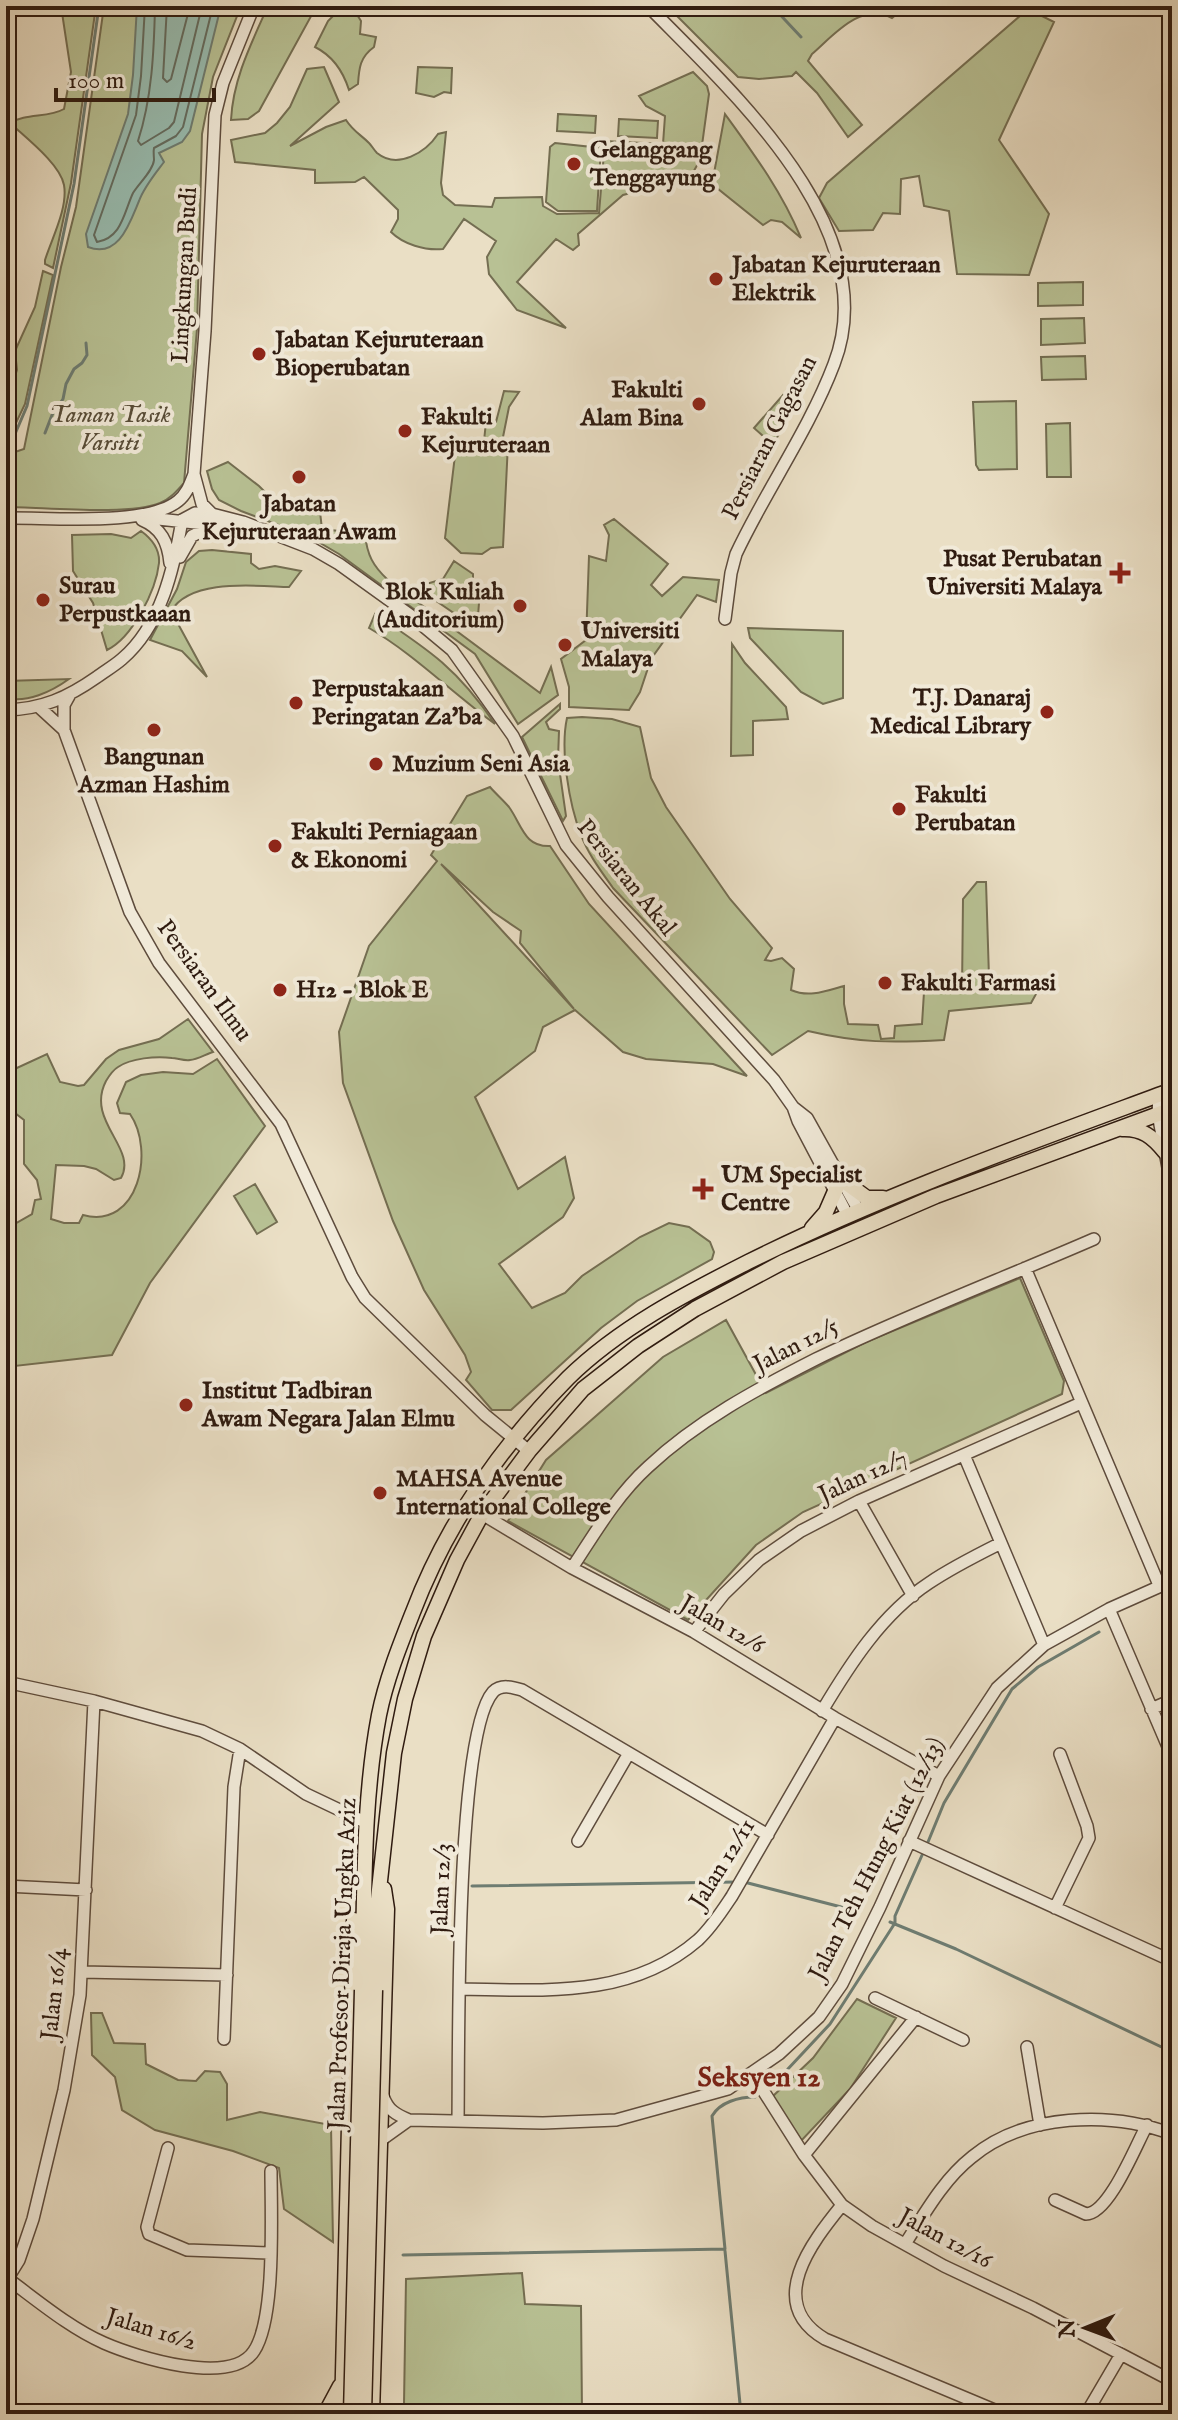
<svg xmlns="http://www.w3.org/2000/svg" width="1178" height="2420" font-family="'IM FELL English',serif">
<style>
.green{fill:#b8c194;stroke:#746e52;stroke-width:2;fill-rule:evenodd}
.water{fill:#98bdb1;stroke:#6e7c71;stroke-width:2}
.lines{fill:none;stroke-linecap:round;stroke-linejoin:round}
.shore{stroke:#646c60;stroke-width:2}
.stream{stroke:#6e7c71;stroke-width:3}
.minor-casing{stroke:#5e4c3d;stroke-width:14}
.major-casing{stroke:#2f1b10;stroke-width:17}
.minor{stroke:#f1ead9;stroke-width:11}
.major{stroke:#eadfc5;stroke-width:14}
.major-bridge-casing{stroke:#2f1b10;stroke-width:17;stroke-linecap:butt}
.major-bridge{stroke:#eadfc5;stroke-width:14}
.poi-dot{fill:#8f2418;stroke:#f1ead9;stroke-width:3}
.labels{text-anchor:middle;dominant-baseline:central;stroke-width:8;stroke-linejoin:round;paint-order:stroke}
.poi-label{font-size:24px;font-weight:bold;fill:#2f1b10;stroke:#f1ead9;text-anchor:start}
.street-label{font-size:24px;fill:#2f1b10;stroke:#f1ead9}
.park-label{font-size:24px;font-style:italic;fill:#584d38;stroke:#f1ead9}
.quarter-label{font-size:28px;font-weight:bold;fill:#7a1f14;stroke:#f1ead9}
</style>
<rect width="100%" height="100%" fill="#eadfc5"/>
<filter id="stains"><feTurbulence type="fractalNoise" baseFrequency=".0025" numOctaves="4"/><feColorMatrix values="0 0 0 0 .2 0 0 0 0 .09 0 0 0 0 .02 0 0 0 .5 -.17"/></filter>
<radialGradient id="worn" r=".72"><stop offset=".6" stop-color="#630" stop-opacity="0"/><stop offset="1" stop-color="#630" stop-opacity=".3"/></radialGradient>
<!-- green -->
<path class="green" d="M61,6H96L71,183L53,268L45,264V260C52,238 68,208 64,185C60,164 26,138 10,123C26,113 48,118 64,109L71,72Z
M104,6H241L213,77L202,134L197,329L184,483C177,491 170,499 160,503C129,516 43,507 6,507V455L24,449L61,267L76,207Z
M268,6H314L315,9L259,111L248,119L231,120C233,79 251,44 268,6Z
M667,6H906L892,18C860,2 834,35 812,54L808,61L862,125L848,137L817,93L796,72L792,76L759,79L738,77Z
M1028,9L1054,22L999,140L1049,214L1029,275L957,274L949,211L924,206L919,176L901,179L900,214L883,213L873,230L839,231L819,198L827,183Z
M337,12L356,13L361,21L360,34L376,37L374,47C360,57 359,68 358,84L349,90C343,71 333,56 315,47L328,21Z
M324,67L339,102L290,146L326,127L346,120C353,131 360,134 369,143C372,146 374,150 377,153C398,170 426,152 438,134L446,132L441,183L443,195L455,205L492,207L495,198L542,197L543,206L557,214L599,213L605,141L663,144L665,116L646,106L639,96L693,72L707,86L709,94L700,160L690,178L623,195L578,234L579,245L573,250L556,239L517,282L566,328L517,310L489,274L487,257L496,241L464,219L443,249C425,251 403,244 391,232L398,219V210L364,177L355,182L315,183V170L235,162L231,140L265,133L277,123L290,107L307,69Z
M418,67L452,68L451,93L444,92L434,97L416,93Z
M558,114L596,116L595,133L557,131Z
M725,114C754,154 782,192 801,238L782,222L771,220L763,225L712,184Z
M619,119L658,121L657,138L618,136Z
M555,143L601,148L597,211H558L546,202L550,147Z
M43,271L53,275L25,404L6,444V403L17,370L15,351L35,307Z
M1083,282V305L1038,306V283Z
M1084,318L1085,343L1041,345V319Z
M1085,356L1086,379L1042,380L1041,357Z
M504,391L519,392L509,407L502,442L508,443L503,547L491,548L482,554L461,553L445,538L457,439L484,441L486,422H496Z
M783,395L794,406L773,445L754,428Z
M1016,401L1017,469L979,470L976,465L973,402Z
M1070,423L1071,477H1047L1046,424Z
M228,462L259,486L281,508L320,512L322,529L365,534C367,555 373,566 388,580L540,693L551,667L558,695L518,724L475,654L339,554L308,536L241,511L219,500L212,489L207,471Z
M614,519L668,564L651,585L662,596L683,577L719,580L716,602L697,595L651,659L640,692L629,710L569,707V687L561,659L586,640L589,556L606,561L609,535L604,525Z
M141,531C152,539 160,549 159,563C156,591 132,638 107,650L93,603L73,571L72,535L111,534L131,538Z
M212,550L251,554V563L259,569L275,566L301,571L289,587C255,586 191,578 171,611L207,677L182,651L150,640L177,589L186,562L199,551Z
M454,561L473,574V593L479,603L477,629L416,587L443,579Z
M375,614C429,650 457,668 495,724C452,693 414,654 369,628Z
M748,628L843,631V698L823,704L801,692L750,638Z
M732,644L745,663L786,707L788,719L753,721V755L731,756Z
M69,679C51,692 27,703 6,698V681Z
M560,704V709L546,722L549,729L559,731L558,760L566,816L563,821L522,737Z
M582,717L612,719L640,727L651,778L666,807L730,899L772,948L765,960L771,961L782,958L794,969L791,990C809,998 826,991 844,986V1004L848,1024L878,1025L881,1039L894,1038L895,1026L922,1024L924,992L962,991L963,899L977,882H986L989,977L1025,978L1036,987V994L1031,1003L949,1011L944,1040C892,1043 859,1043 808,1031L772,1055L613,888C601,871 588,854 581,835C569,804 560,750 567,718Z
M490,787C496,794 503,800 509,807C522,825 524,847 550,846L589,904L747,1076L713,1064L646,1059L623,1052L575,1010L543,1027L535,1051L475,1097L518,1189L565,1157L574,1198L563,1217L499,1264L532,1308L565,1293L582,1276L640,1237L669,1223L689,1227L710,1242L714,1252L712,1259L637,1301L601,1328L511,1410H492L466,1380L471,1372L465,1355L424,1290L393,1221L343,1083L339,1032L369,946L437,861L431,855L467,796ZM441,864L493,912L521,931L520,943L574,1009Z
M188,1019L213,1052C206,1054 197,1060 190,1060C184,1061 177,1058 172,1058C156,1056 131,1058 118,1067C113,1070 109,1076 106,1081C85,1121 138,1148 121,1178L114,1180L96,1169L84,1166L56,1165L51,1219L64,1223H79L83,1215C139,1230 155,1150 130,1114L120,1113L117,1103L126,1082L141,1075L163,1072L193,1074L217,1059L265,1126L150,1283L112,1355L6,1367V1243L13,1225L32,1214L35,1200L41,1199L37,1180L24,1164V1120L6,1106V1073L47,1054L60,1082L78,1086L84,1085L106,1059L119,1050L159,1039Z
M255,1184L277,1222L257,1234L234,1196Z
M1020,1278L1064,1381L1062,1394L803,1512L756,1545L688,1620L508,1521L546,1460L663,1357L726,1320L766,1393L866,1342Z
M857,1999L896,2018L850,2089L801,2141L771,2098L813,2058Z
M91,2013H102L114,2043L145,2044L146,2064L178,2080L196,2081L205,2071L220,2072L227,2084V2120L260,2112L331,2125L333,2242L284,2209L279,2168L233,2151L155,2130L122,2110L115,2077L92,2055Z
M522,2273L525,2304L581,2306L582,2414H413L404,2404L406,2279Z"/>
<!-- water -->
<path class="water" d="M137,6H221L190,131L182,142L159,153L164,162C155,174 144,187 139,201C130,222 119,259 88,247L86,234L128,114L133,75Z"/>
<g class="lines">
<!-- shore -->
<path class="shore" d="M145,6L141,76L136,115L94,235L97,242C122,238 124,212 133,193C138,184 153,171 154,160C154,156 153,152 154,148L176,136L183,127L213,6
M155,6C154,51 152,98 138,141L141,145L169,128L174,122L202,6
M167,6L163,78L167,82L171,79L190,6"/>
<!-- stream -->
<path class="stream" d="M772,6L801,37
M45,433L52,415L63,399L66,384L74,369L82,363L87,355L86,343
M6,449L9,448L27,406L74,184L99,6
M928,1842L944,1803L1012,1689L1038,1667L1099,1632
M744,1882L853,1910
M472,1886L736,1882
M890,1922L956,1949L1172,2052
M772,2086L830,2024L895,1923V1916L923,1853
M725,2251L741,2414
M403,2255L725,2249L712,2116C720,2102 739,2097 755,2097"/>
<!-- minor casing -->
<g class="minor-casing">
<path id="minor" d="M648,6C732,92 886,229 834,364C809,430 766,490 736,554L731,573L725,619
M194,474L202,504L212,514L243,522L313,549L339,564L410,615L452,650L513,736L566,845L608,897L774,1080L793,1107L798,1121L848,1216
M6,518C48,517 146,527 178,501C187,494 190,484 194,474L205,331L215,115L223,83L254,6
M149,518L251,529
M142,520C161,528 168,542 170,563
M180,557L192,536L212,526
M40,708L64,730V705L69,696
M6,710C42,709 67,698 97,677C105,671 114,666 122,659C161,626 174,568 182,520L195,513L211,514
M64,730L130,912L159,963L281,1124L352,1277L365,1298L485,1415L529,1451
M1159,1095L1158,1114L1172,1189
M1165,1105L1172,1130
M793,1107L807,1118L859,1211
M1025,1268L1159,1585
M964,1455L1044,1645
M859,1501L913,1596
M482,1514L572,1568L694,1632L835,1718L939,1776
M6,1558V1608
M572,1568C595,1533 617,1495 648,1467C697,1421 757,1389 816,1359C907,1315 1002,1279 1094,1239
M1109,1609L1172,1756
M694,1632L724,1594L759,1560L801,1531L859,1501L1081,1403
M6,1682L94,1701L202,1731L240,1749L306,1794L367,1823
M1151,1709L1172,1700
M822,1711C850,1664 882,1614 929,1583C951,1568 975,1556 999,1544
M578,1841L629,1753
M909,1841L1172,1961
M6,1886L86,1890
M1055,1908L1089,1838L1087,1826L1060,1754
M82,1972L227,1975
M460,1989C543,1990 630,1999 698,1940C712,1927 722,1911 732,1896L835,1718
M875,1998L963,2040
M224,2039L234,1787L240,1749
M1027,2047L1040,2125
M752,2073L804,2155L842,2205L872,2226L944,2266L1033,2308L1172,2381
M383,2096C388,2110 395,2114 409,2120L543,2123L616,2120L728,2089L779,2054L819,2017L842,1984L880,1907L939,1776L997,1688L1044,1645L1109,1609L1172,1581
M458,2121C459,2050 455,1735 493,1692C501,1684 512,1687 522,1690L768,1835
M381,2140L409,2120
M168,2148L147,2227L149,2234L187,2250L269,2253
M804,2155L916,2017
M1055,2200L1086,2214C1109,2214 1136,2145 1147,2125
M842,2205C812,2242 764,2303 825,2339L1004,2414
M905,2244C925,2213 943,2180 972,2157C1025,2113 1111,2111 1172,2134
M8,2279C38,2301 70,2328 104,2343C136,2357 231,2387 254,2351C276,2318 271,2213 271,2171
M6,2281L19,2260L33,2219L64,2090L80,1995L94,1701
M1086,2414L1120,2356"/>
</g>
<!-- major casing -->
<g class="major-casing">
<path id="major" d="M1122,1129C1142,1128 1153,1137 1165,1152
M845,1182L867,1198H883
M812,1228L826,1212L836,1189
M362,1990C365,1898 362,1805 379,1715C386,1680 400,1645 413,1612C446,1525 502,1445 568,1378C619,1328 685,1294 748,1262C885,1194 1029,1143 1172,1090
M375,1990L377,1908L394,1753L405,1699L424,1636L457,1560L482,1514L529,1451L583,1389L638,1346L695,1309L783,1262L936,1196L1172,1109
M325,2414L340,2386
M342,2414L354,1920
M372,2414L387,1909L384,1889"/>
</g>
<!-- minor -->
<use href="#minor" class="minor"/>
<!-- major -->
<use href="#major" class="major"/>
<!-- major-bridge casing -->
<g class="major-bridge-casing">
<path id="major-bridge" d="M351,2414L362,1990
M364,2414L375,1990"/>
</g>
<!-- major-bridge -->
<use href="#major-bridge" class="major-bridge"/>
</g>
<!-- markers -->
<g class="poi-dot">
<circle cx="574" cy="164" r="8"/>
<circle cx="716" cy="279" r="8"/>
<circle cx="259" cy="354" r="8"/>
<circle cx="699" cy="404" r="8"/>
<circle cx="405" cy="431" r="8"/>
<circle cx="299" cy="477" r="8"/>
<path d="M1116 561h8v8h8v8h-8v8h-8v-8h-8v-8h8z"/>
<circle cx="43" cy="600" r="8"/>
<circle cx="520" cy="606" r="8"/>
<circle cx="565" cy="645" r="8"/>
<circle cx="296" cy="703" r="8"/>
<circle cx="1047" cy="712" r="8"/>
<circle cx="154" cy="730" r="8"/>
<circle cx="376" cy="764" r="8"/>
<circle cx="899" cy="809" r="8"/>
<circle cx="275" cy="846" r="8"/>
<circle cx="885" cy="983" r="8"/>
<circle cx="280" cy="990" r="8"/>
<path d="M699 1177h8v8h8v8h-8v8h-8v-8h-8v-8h8z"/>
<circle cx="186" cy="1405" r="8"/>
<circle cx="380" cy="1493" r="8"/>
</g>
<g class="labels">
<!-- poi labels -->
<g class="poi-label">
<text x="590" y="150">Gelanggang<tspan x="590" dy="28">Tenggayung</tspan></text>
<text x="732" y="265">Jabatan Kejuruteraan<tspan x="732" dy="28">Elektrik</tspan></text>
<text x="275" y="340">Jabatan Kejuruteraan<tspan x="275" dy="28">Bioperubatan</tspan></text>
<text x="683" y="390" text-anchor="end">Fakulti<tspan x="683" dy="28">Alam Bina</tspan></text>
<text x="421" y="417">Fakulti<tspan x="421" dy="28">Kejuruteraan</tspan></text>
<text x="299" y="504" text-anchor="middle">Jabatan<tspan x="299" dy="28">Kejuruteraan Awam</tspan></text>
<text x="1102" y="559" text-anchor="end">Pusat Perubatan<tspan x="1102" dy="28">Universiti Malaya</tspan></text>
<text x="59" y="586">Surau<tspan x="59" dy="28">Perpustkaaan</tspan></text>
<text x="504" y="592" text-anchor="end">Blok Kuliah<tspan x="504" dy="28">(Auditorium)</tspan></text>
<text x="581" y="631">Universiti<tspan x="581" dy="28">Malaya</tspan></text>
<text x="312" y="689">Perpustakaan<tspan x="312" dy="28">Peringatan Za'ba</tspan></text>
<text x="1031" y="698" text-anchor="end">T.J. Danaraj<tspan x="1031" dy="28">Medical Library</tspan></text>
<text x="154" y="757" text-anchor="middle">Bangunan<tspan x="154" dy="28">Azman Hashim</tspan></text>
<text x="392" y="764">Muzium Seni Asia</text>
<text x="915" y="795">Fakulti<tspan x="915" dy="28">Perubatan</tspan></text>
<text x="291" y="832">Fakulti Perniagaan<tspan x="291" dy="28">&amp; Ekonomi</tspan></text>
<text x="901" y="983">Fakulti Farmasi</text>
<text x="296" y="990">H12 - Blok E</text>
<text x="721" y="1175">UM Specialist<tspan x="721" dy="28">Centre</tspan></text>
<text x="202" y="1391">Institut Tadbiran<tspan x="202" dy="28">Awam Negara Jalan Elmu</tspan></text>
<text x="396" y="1479">MAHSA Avenue<tspan x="396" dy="28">International College</tspan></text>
</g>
<!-- street labels -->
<g class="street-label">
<text transform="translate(185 275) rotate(-87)">Lingkungan Budi</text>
<text transform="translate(770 438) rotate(-63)">Persiaran Gagasan</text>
<text transform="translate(626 878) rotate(51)">Persiaran Akal</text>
<text transform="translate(204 981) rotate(54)">Persiaran Ilmu</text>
<text transform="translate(796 1346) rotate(-27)">Jalan 12/5</text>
<text transform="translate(863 1477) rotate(-25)">Jalan 12/7</text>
<text transform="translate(722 1625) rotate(30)">Jalan 12/6</text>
<text transform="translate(877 1859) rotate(-63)">Jalan Teh Hung Kiat (12/13)</text>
<text transform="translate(723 1864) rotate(-58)">Jalan 12/11</text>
<text transform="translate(442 1889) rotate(-88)">Jalan 12/3</text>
<text transform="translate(343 1964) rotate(-88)">Jalan Profesor Diraja Ungku Aziz</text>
<text transform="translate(55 1994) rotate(-84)">Jalan 16/4</text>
<text transform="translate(945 2239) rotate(28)">Jalan 12/16</text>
<text transform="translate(151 2330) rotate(17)">Jalan 16/2</text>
</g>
<!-- park labels -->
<g class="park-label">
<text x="110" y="415">Taman Tasik<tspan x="110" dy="28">Varsiti</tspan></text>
</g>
<!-- quarter labels -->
<g class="quarter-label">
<text x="759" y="2078">Seksyen 12</text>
</g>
</g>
<!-- margin -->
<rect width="1178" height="2420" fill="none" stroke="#eadfc5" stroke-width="32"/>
<rect x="8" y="8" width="1162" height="2404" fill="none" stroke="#2f1b10" stroke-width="4"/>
<rect x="16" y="16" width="1146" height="2388" fill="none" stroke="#2f1b10" stroke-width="2"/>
<!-- north arrow -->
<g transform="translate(1086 2328) rotate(269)" stroke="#f1ead9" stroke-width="6" paint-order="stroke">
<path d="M0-6L14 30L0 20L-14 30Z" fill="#2f1b10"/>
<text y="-12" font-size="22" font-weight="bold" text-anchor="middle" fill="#2f1b10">N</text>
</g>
<!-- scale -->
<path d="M56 88v12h158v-12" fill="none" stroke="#2f1b10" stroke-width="4"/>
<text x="68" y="88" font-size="24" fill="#2f1b10" stroke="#f1ead9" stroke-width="6" paint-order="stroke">100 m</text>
<rect width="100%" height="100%" filter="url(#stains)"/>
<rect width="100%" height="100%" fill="url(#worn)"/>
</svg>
